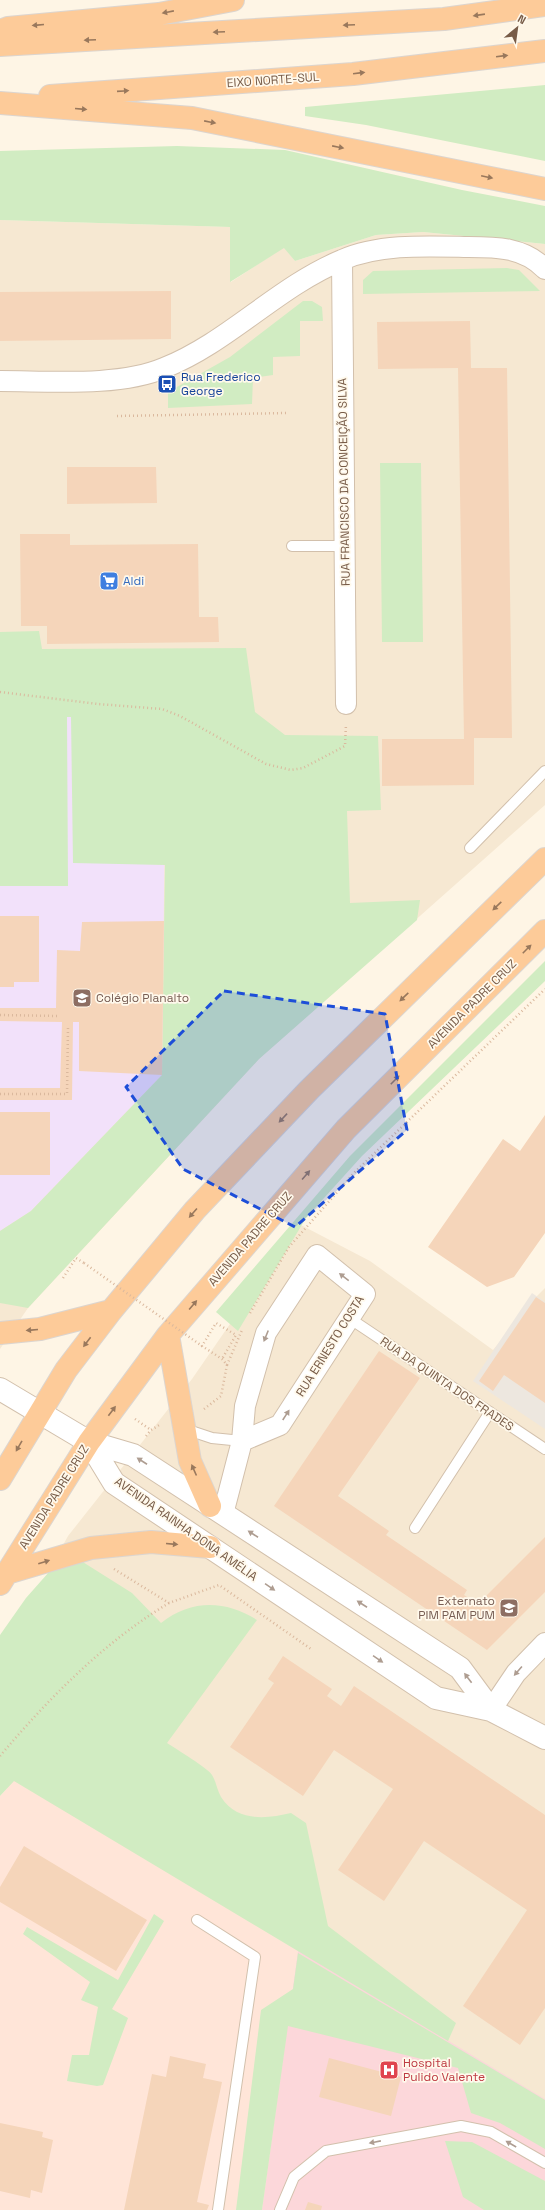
<svg xmlns="http://www.w3.org/2000/svg" width="545" height="2210" font-family="'Space Grotesk',sans-serif">
<style>
.residential{fill:#f6e8d2}
.commercial{fill:#ffe5d8}
.industrial{fill:#ede7df}
.education{fill:#f2e1fa}
.medical{fill:#fcd7da}
.green{fill:#d1ecc2}
.building{fill:#f5d5ba}
.lines{fill:none;stroke-linecap:round;stroke-linejoin:round}
.service-casing{stroke:#d2c0ac;stroke-width:12}
.minor-casing{stroke:#d2c0ac;stroke-width:22}
.tertiary-casing{stroke:#d2c0ac;stroke-width:24}
.trunk-casing{stroke:#dcd5cf;stroke-width:24}
.path{stroke:#dab89d;stroke-width:2.5;stroke-dasharray:1 3;stroke-linecap:butt}
.service{stroke:#fff;stroke-width:10}
.minor{stroke:#fff;stroke-width:20}
.tertiary{stroke:#fff;stroke-width:22}
.trunk{stroke:#fdcb99;stroke-width:22}
.path-bridge{stroke:#dab89d;stroke-width:2.5;stroke-dasharray:1 3;stroke-linecap:butt}
.oneway{fill:#99785c}
.oneway2{fill:#ae9d91}
.marked{fill:#1d4ed8;fill-opacity:0.2;stroke:#1d4ed8;stroke-width:3;stroke-dasharray:8 5;stroke-linejoin:round}
.labels{text-anchor:middle;dominant-baseline:central;stroke-width:3.5;stroke-linejoin:round;paint-order:stroke}
.street-label{font-size:12px;fill:#785c48;stroke:#fff9ec}
.transit-label{font-size:12px;fill:#164399;stroke:#fff9ec;text-anchor:start}
.shop-label{font-size:12px;fill:#366cbe;stroke:#fff9ec;text-anchor:start}
.education-label{font-size:12px;fill:#785e54;stroke:#fff9ec;text-anchor:start}
.health-label{font-size:12px;fill:#be3a42;stroke:#fff9ec;text-anchor:start}
</style>
<rect width="100%" height="100%" fill="#fef5e5"/>
<!-- residential -->
<path class="residential" d="M0,220L230,227L231,282L284,247L295,261L376,235L423,232L545,244V805L259,1059L28,1308L0,1349Z
M299,1224L370,1261L493,1350L536,1297L545,1288V2210H262L298,1950L0,1784V1660L68,1536L192,1379Z"/>
<!-- commercial -->
<path class="commercial" d="M14,1781L298,1950L262,2210H0V1796Z"/>
<!-- industrial -->
<path class="industrial" d="M532,1293L545,1302V1429L473,1381Z"/>
<!-- education -->
<path class="education" d="M0,716L166,717L162,1075L31,1211L0,1231Z"/>
<!-- medical -->
<path class="medical" d="M298,1950L545,2099V2210H262Z"/>
<!-- green -->
<path class="green" d="M545,85V161L366,125L305,116V107Z
M177,146L285,150L462,190L545,206V244L423,232L376,235L295,261L284,248L230,282V227L0,220V151Z
M507,268L519,270L540,291L363,294V280L373,271Z
M303,301H312L322,307L323,321H300V356L273,357V375L253,378L252,404L168,408V392L230,357Z
M380,463H421L423,642H382Z
M39,631L42,649L246,648L255,712L285,735L378,736L381,810L347,811L350,903L420,900L417,920L259,1059L28,1308L0,1303V1231L31,1211L162,1075L165,865L73,863L71,717H67L68,886H0V632Z
M545,961V981L362,1156L306,1218L238,1331L216,1312L350,1156Z
M78,1559L132,1593L161,1623C191,1599 226,1600 257,1620L167,1743C176,1749 208,1768 212,1775C216,1781 217,1790 221,1797C237,1822 266,1819 291,1813L306,1823L328,1926L456,2023L448,2041L14,1781L0,1796V1635L26,1598L49,1572Z
M154,1914L164,1921L112,2009L128,2018L103,2085L97,2086L67,2081L72,2055H89L98,2007L81,2000L90,1982L23,1934L27,1927L118,1980Z
M298,1953L545,2100V2149L500,2123L471,2113L458,2068L288,2026L262,2210H236L261,2010L293,1989Z
M445,2141L472,2142L545,2181V2210H484L463,2197Z"/>
<!-- building -->
<path class="building" d="M171,291V339L0,341V292Z
M470,321L471,368H507L512,738H474V785L382,786V739H464L458,368L378,369L377,322Z
M67,467H156L157,503L67,504Z
M20,534H70V545L198,544L199,617H218L219,642L47,644V626H21Z
M0,916H39V982H14V987H0Z
M164,921L162,1075L79,1071V1022H73L72,1100H0V1088H60L62,1022L0,1021V1008H56L57,950L80,951L82,922Z
M0,1112H50V1175H0Z
M545,1115V1233L514,1277L487,1287L428,1247L503,1139L520,1151Z
M536,1297L545,1303V1403L504,1375L493,1391L479,1381Z
M379,1351L420,1378L338,1496L389,1531L386,1535L467,1590L464,1595L478,1604L545,1537V1592L487,1650L274,1506Z
M283,1656L332,1689L327,1696L341,1706L354,1686L545,1815V2008L520,2045L463,2006L527,1910L424,1841L384,1901L338,1870L393,1789L334,1750L303,1796L230,1747L274,1683L268,1679Z
M24,1846L147,1920L116,1971L0,1902V1887Z
M170,2056L206,2064L203,2078L222,2082L197,2202L209,2205L207,2210H124L152,2074L166,2077Z
M329,2058L401,2077L391,2116L319,2097Z
M0,2123L43,2132L42,2137L53,2140L42,2193L31,2190L30,2198L0,2191Z
M308,2202L322,2206L321,2210H305Z"/>
<g class="lines">
<!-- service casing -->
<g class="service-casing">
<path id="service" d="M292,546H345
M470,848L545,771
M349,1318L545,1449
M185,1429L212,1438L242,1441
M415,1528L490,1412
M197,1920L255,1957L218,2210
M280,2210L294,2177L326,2151L461,2126L491,2132L545,2163"/>
</g>
<!-- minor casing -->
<g class="minor-casing">
<path id="minor" d="M342,260L346,704
M0,381C50,381 119,387 164,368C229,342 277,287 342,260C378,244 425,246 464,247C494,247 523,246 545,269
M223,1514L242,1441L245,1406L266,1333L317,1255L365,1294L280,1425L242,1441
M491,1710L516,1673L545,1643"/>
</g>
<!-- tertiary casing -->
<g class="tertiary-casing">
<path id="tertiary" d="M0,1389L89,1442L133,1455L460,1668L491,1710
M89,1442L114,1483L436,1698L491,1710L545,1738"/>
</g>
<!-- trunk casing -->
<g class="trunk-casing">
<path id="trunk" d="M0,31L8,28L159,14L233,0
M0,45L444,19L545,5
M50,96L353,74L545,51
M0,103L192,118L545,189
M0,1333L40,1329L111,1311
M168,1335L190,1461L210,1506
M0,1479L66,1370L111,1311L195,1210L309,1090L545,859
M7,1573L91,1548L151,1542L210,1547
M0,1584L89,1442L168,1335L346,1129L545,931"/>
</g>
<!-- path -->
<path class="path" d="M117,416L288,413
M0,692L98,704L162,709L180,716L266,764L291,770L303,768L345,746L346,724
M0,1015L59,1016
M0,1094H67L68,1027
M63,1278L76,1258L84,1263
M250,1313L289,1247L354,1173L545,989
M227,1365L242,1330
M204,1409L221,1396L227,1365L222,1359L202,1346L216,1323L236,1335L222,1359
M135,1419L151,1430
M146,1436L151,1430L161,1424
M114,1569L169,1603L219,1585L311,1649
M0,1756C49,1698 104,1642 169,1603"/>
<!-- service -->
<use href="#service" class="service"/>
<!-- minor -->
<use href="#minor" class="minor"/>
<!-- tertiary -->
<use href="#tertiary" class="tertiary"/>
<!-- trunk -->
<use href="#trunk" class="trunk"/>
<!-- path-bridge -->
<path class="path-bridge" d="M84,1263L202,1346"/>
</g>
<!-- one-way arrows -->
<defs><path id="oneway-solid" d="M-6-.8H1V-3.2L6.5 0L1 3.2V.8H-6Z"/></defs>
<g class="oneway">
<use href="#oneway-solid" transform="translate(168 12) rotate(169)"/>
<use href="#oneway-solid" transform="translate(479 15) rotate(172)"/>
<use href="#oneway-solid" transform="translate(38 25) rotate(175)"/>
<use href="#oneway-solid" transform="translate(349 25) rotate(177)"/>
<use href="#oneway-solid" transform="translate(219 32) rotate(177)"/>
<use href="#oneway-solid" transform="translate(90 40) rotate(177)"/>
<use href="#oneway-solid" transform="translate(502 56) rotate(-7)"/>
<use href="#oneway-solid" transform="translate(359 73) rotate(-7)"/>
<use href="#oneway-solid" transform="translate(123 91) rotate(-4)"/>
<use href="#oneway-solid" transform="translate(81 109) rotate(5)"/>
<use href="#oneway-solid" transform="translate(210 122) rotate(11)"/>
<use href="#oneway-solid" transform="translate(338 147) rotate(11)"/>
<use href="#oneway-solid" transform="translate(487 177) rotate(12)"/>
<use href="#oneway-solid" transform="translate(497 906) rotate(136)"/>
<use href="#oneway-solid" transform="translate(527 949) rotate(-45)"/>
<use href="#oneway-solid" transform="translate(404 997) rotate(136)"/>
<use href="#oneway-solid" transform="translate(395 1080) rotate(-45)"/>
<use href="#oneway-solid" transform="translate(283 1118) rotate(133)"/>
<use href="#oneway-solid" transform="translate(306 1175) rotate(-49)"/>
<use href="#oneway-solid" transform="translate(193 1213) rotate(131)"/>
<use href="#oneway-solid" transform="translate(193 1305) rotate(-50)"/>
<use href="#oneway-solid" transform="translate(32 1330) rotate(175)"/>
<use href="#oneway-solid" transform="translate(87 1342) rotate(127)"/>
<use href="#oneway-solid" transform="translate(112 1411) rotate(-53)"/>
<use href="#oneway-solid" transform="translate(19 1446) rotate(120)"/>
<use href="#oneway-solid" transform="translate(194 1470) rotate(-114)"/>
<use href="#oneway-solid" transform="translate(172 1544) rotate(5)"/>
<use href="#oneway-solid" transform="translate(44 1562) rotate(-17)"/>
</g>
<g class="oneway2">
<use href="#oneway-solid" transform="translate(344 1277) rotate(-142)"/>
<use href="#oneway-solid" transform="translate(266 1336) rotate(112)"/>
<use href="#oneway-solid" transform="translate(286 1415) rotate(-57)"/>
<use href="#oneway-solid" transform="translate(142 1461) rotate(-147)"/>
<use href="#oneway-solid" transform="translate(253 1534) rotate(-147)"/>
<use href="#oneway-solid" transform="translate(270 1587) rotate(34)"/>
<use href="#oneway-solid" transform="translate(362 1604) rotate(-147)"/>
<use href="#oneway-solid" transform="translate(378 1659) rotate(34)"/>
<use href="#oneway-solid" transform="translate(518 1671) rotate(131)"/>
<use href="#oneway-solid" transform="translate(468 1678) rotate(-127)"/>
<use href="#oneway-solid" transform="translate(375 2142) rotate(169)"/>
<use href="#oneway-solid" transform="translate(511 2144) rotate(-150)"/>
</g>
<!-- marked area -->
<path class="marked" d="M224,991L385,1014L407,1130L295,1227L183,1169L126,1087Z"/>
<!-- icons -->
<defs>
<g id="bus-square" transform="scale(1)"><rect x="-9" y="-9" width="18" height="18" rx="4" fill="#1a4fb4" stroke="#fff9ec"/><path d="M-5-6H5V4H4V6H2V4H-2V6H-4V4H-5ZM-3.5-4V0h7V-4ZM-3.5 1.2v1.5H-2V1.2ZM2 1.2v1.5H3.5V1.2Z" fill="#fff"/></g>
<g id="supermarket-square" transform="scale(1)"><rect x="-9" y="-9" width="18" height="18" rx="4" fill="#3f7fe0" stroke="#fff9ec"/><path d="M-6-5.5h2.5l.6 2H6L4.5 2H-2.5L-4.4-4H-6ZM-1.5 3.2a1.3 1.3 0 1 0 .1 0ZM3 3.2a1.3 1.3 0 1 0 .1 0Z" fill="#fff"/></g>
<g id="school-square" transform="scale(1)"><rect x="-9" y="-9" width="18" height="18" rx="4" fill="#8d6e63" stroke="#fff9ec"/><path d="M0-5L7-2L0 1L-7-2ZM-4 1L0 2.5L4 1V4Q0 6-4 4Z" fill="#fff"/></g>
<g id="hospital-square" transform="scale(1)"><rect x="-9" y="-9" width="18" height="18" rx="4" fill="#e0444e" stroke="#fff9ec"/><path d="M-5-5h3v3.5h4V-5h3V5h-3V1.5h-4V5h-3Z" fill="#fff"/></g>
</defs>
<g fill-rule="evenodd">
<use href="#bus-square" x="167" y="384"/>
<use href="#supermarket-square" x="109" y="581"/>
<use href="#school-square" x="82" y="998"/>
<use href="#school-square" x="509" y="1608"/>
<use href="#hospital-square" x="389" y="2070"/>
</g>
<g class="labels">
<!-- street labels -->
<g class="street-label">
<text transform="translate(273 80) rotate(-4)">EIXO NORTE-SUL</text>
<text transform="translate(344 482) rotate(-91)">RUA FRANCISCO DA CONCEIÇÃO SILVA</text>
<text transform="translate(472 1004) rotate(-45)">AVENIDA PADRE CRUZ</text>
<text transform="translate(250 1239) rotate(-49)">AVENIDA PADRE CRUZ</text>
<text transform="translate(330 1346) rotate(-58)">RUA ERNESTO COSTA</text>
<text transform="translate(447 1384) rotate(34)">RUA DA QUINTA DOS FRADES</text>
<text transform="translate(54 1497) rotate(-58)">AVENIDA PADRE CRUZ</text>
<text transform="translate(186 1529) rotate(35)">AVENIDA RAINHA DONA AMÉLIA</text>
</g>
<!-- transit labels -->
<g class="transit-label">
<text x="181" y="377">Rua Frederico<tspan x="181" dy="14">George</tspan></text>
</g>
<!-- shop labels -->
<g class="shop-label">
<text x="123" y="581">Aldi</text>
</g>
<!-- education labels -->
<g class="education-label">
<text x="96" y="998">Colégio Planalto</text>
<text x="495" y="1601" text-anchor="end">Externato<tspan x="495" dy="14">PIM PAM PUM</tspan></text>
</g>
<!-- health labels -->
<g class="health-label">
<text x="403" y="2063">Hospital<tspan x="403" dy="14">Pulido Valente</tspan></text>
</g>
</g>
<!-- north arrow -->
<g transform="translate(517 28) rotate(29)" stroke="#fff9ec" stroke-width="3" paint-order="stroke">
<path d="M0-3L7 15L0 10L-7 15Z" fill="#785c48"/>
<text y="-6" font-size="11" font-weight="bold" text-anchor="middle" fill="#785c48">N</text>
</g>
</svg>
